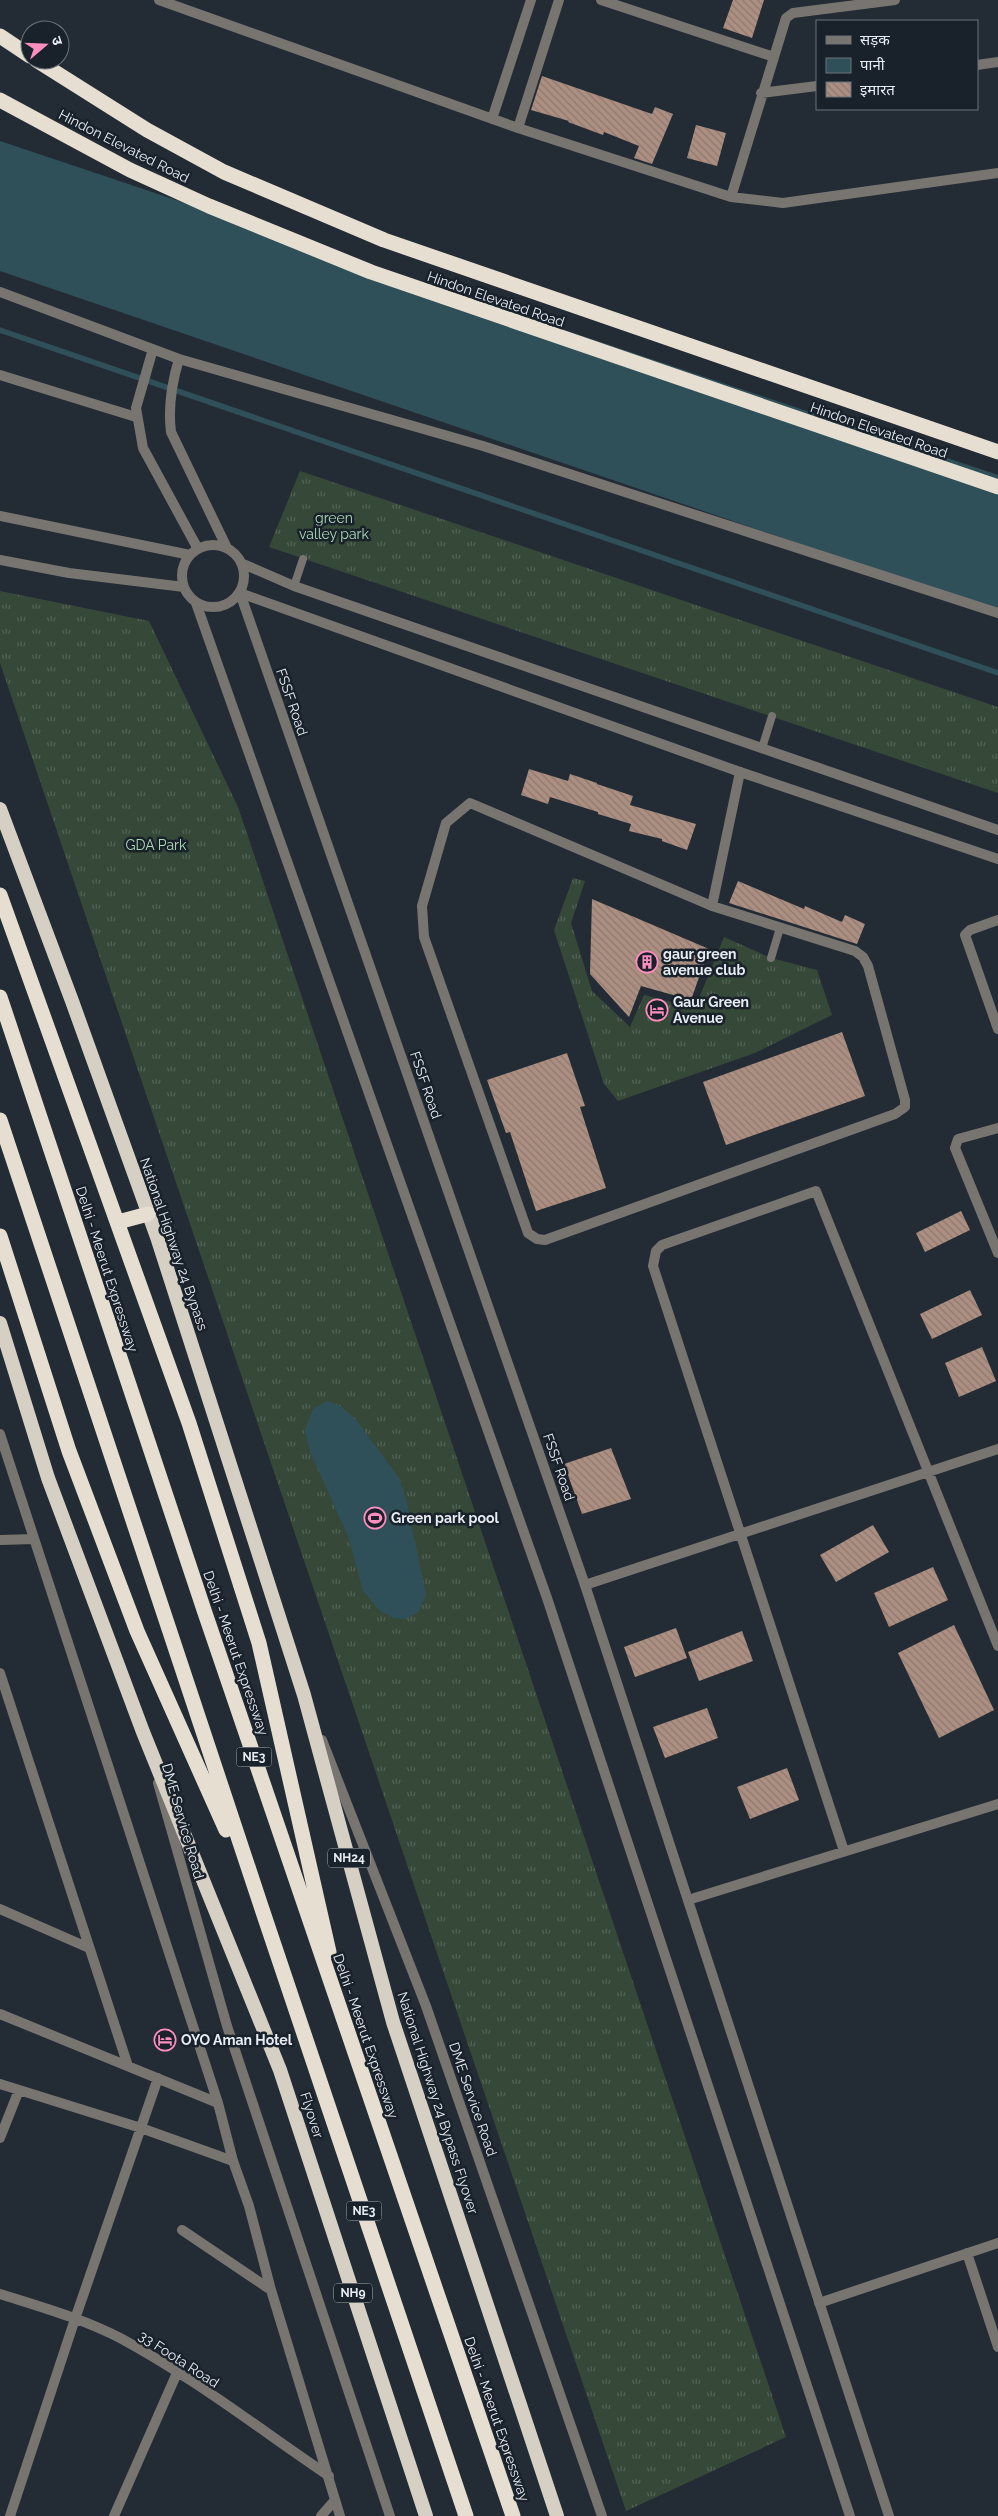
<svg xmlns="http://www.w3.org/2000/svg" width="998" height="2516" font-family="Raleway,'Noto Sans Devanagari',sans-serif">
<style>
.grass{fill:url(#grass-tufts)}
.water{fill:#305059}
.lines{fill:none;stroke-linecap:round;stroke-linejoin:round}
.stream{stroke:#305059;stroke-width:5.5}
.building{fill:url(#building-back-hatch)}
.service{stroke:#787570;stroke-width:8}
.minor{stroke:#787570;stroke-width:10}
.tertiary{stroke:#787570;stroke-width:10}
.trunk{stroke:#d6d0c4;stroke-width:14}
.motorway{stroke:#e6dfd1;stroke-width:15}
.labels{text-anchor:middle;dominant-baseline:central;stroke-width:5;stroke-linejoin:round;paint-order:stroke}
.shield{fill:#19212a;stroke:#a9b0b7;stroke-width:1}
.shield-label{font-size:12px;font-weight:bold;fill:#e7edf3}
.street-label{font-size:14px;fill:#e7edf3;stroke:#19212a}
.park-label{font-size:14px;fill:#afdbb5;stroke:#19212a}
.poi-label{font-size:14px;font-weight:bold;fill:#e7edf3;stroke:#19212a;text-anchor:start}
</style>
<defs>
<pattern id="grass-tufts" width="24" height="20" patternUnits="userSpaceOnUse" patternTransform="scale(1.25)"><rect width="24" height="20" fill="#364939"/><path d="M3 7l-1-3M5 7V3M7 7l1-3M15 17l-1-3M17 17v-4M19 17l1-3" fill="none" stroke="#536456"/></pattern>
<pattern id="building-back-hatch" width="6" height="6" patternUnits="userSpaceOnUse" patternTransform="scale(1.25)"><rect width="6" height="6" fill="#ac8f81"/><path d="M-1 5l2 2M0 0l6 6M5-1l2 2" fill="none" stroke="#8d7970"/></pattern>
</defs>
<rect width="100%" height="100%" fill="#232b34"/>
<!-- grass -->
<path class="grass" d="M300,471L998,707V793L269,547Z
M0,591L149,621L238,807L786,2437L626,2511L0,663Z
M573,878L585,881L571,923L592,991L630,1027L644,995L695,1008L724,937L771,958L817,970L832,1015L755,1053L618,1101L604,1084L554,930Z"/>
<!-- water -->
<path class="water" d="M0,141L998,475V609L809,547L0,271Z
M327,1401L342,1407L356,1420L399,1478L406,1499L426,1595L418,1612L406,1619L393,1618L380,1611L363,1591L348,1536L310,1452L305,1430L313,1409Z"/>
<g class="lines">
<!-- stream -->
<path class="stream" d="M0,330L998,673"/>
</g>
<!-- building -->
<path class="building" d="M733,0H764L752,38L723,28Z
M542,76L652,114L655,107L673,114L652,164L634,158L639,146L604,132L603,135L568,122L569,121L531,110Z
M696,125L726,133L717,166L687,158Z
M529,769L568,781L570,774L597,783V784L633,796L630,805L696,824L687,850L662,841V839L629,831L631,824L598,814V812L550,797L548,804L521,795Z
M738,881L804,909L805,906L842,922L845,915L865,924L857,944L729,903Z
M592,899L709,949L691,1000L641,986L629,1017L590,974Z
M842,1032L865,1096L726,1145L703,1082Z
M567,1053L585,1106L580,1107L606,1188L536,1211L510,1132L506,1133L487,1080Z
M961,1211L970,1230L925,1252L916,1233Z
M970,1290L982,1315L932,1339L920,1314Z
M982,1347L996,1381L959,1397L945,1363Z
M611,1448L631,1499L582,1514L564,1464Z
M873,1525L889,1552L836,1582L820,1555Z
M933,1567L948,1600L889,1627L874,1593Z
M954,1625L994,1710L939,1738L898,1653Z
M676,1628L687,1658L635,1677L624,1647Z
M742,1631L753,1661L699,1681L688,1652Z
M707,1708L718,1738L665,1758L653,1727Z
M787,1768L799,1800L750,1819L737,1787Z"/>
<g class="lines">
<!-- service -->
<path class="service" d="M294,586L303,559
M762,748L772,716
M771,958L780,928"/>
<!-- minor -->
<path class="minor" d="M159,0L518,128L731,197L783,203L998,173
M601,0L774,57
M977,65L998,62
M761,93L817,86
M492,119L531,0
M518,128L559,0
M731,197L786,18L793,13L895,0
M470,803L712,906L855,951L863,957L868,966L905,1100V1107L895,1114L545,1240L537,1239L528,1233L424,937L422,906L446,823Z
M712,906L740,772
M998,920L970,930L965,935L998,1029
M998,1128L958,1139L955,1148L998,1253
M0,1434L218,2103L233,2161L249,2206L271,2290L340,2516
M0,1540L34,1539
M585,1585L998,1449
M0,1673L128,2066
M844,1851L653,1266L656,1251L662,1245L816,1191L998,1646
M688,1900L998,1804
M0,1909L89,1948
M0,2014L218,2103
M0,2084L141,2128L233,2161
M0,2138L19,2090
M182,2230L271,2290
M967,2253L998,2347
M0,2294C41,2307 84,2319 122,2339C194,2378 261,2430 329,2476
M819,2303L998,2243
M10,2516L75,2319L158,2078
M114,2516L177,2373
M321,2516L335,2500"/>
<!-- tertiary -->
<path class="tertiary" d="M0,292L179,359L483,446L998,613
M153,349L136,408L143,448L198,549
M179,359C172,382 168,408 171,432L227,548
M0,375L136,417
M0,516L190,555
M182 576a31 31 0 1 1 62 0a31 31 0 1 1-62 0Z
M0,560L69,573L184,587
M241,563L294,586L998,830
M240,593L585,1585L889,2516
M240,593L740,772L998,859
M196,603L547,1598L850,2516
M322,1740L426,2006L602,2516
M158,1783L227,2026L390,2516"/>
<!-- trunk -->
<path class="trunk" d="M0,809L72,1001L158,1240L304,1695L393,2022L557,2516
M0,1323L48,1478L143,1732L280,2070L426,2516"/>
<!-- motorway -->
<path class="motorway" d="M0,36L30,56
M36,60L147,130L224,172L384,240L998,452
M0,100L130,170L209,206L371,272L998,487
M0,895L189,1423L259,1643L329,1952
M0,997L204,1610L513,2516
M0,1120L261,1906L466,2516
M118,1222L148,1214
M0,1236L69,1451L137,1631L226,1830"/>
</g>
<!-- icons -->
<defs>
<g id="building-ring" transform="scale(1.125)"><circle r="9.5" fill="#19212a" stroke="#fe8ebe" stroke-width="1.5"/><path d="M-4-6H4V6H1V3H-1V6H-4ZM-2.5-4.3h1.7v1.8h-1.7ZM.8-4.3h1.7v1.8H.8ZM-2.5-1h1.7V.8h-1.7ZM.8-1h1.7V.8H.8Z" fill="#fe8ebe"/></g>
<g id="hotel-ring" transform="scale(1.125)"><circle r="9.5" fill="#19212a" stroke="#fe8ebe" stroke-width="1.5"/><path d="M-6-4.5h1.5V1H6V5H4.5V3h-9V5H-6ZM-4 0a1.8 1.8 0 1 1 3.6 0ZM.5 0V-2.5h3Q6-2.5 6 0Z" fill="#fe8ebe"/></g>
<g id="stadium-ring" transform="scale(1.125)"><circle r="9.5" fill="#19212a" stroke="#fe8ebe" stroke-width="1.5"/><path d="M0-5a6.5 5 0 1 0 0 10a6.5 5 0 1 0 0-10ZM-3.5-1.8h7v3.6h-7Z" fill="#fe8ebe"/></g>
</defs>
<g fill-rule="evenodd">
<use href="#building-ring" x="647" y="962"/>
<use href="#hotel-ring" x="657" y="1010"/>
<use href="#stadium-ring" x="375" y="1518"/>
<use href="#hotel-ring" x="165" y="2040"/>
</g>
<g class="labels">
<!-- shield labels -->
<g class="shield">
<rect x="236.5" y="1747.5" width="35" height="19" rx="4"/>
<rect x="328" y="1848.5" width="42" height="19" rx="4"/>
<rect x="346.5" y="2201.5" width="35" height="19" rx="4"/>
<rect x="334" y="2283.5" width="38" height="19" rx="4"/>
</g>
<g class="shield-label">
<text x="254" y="1757">NE3</text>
<text x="349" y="1858">NH24</text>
<text x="364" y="2211">NE3</text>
<text x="353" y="2293">NH9</text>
</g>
<!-- street labels -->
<g class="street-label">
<text transform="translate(124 146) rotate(27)">Hindon Elevated Road</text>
<text transform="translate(496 299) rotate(19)">Hindon Elevated Road</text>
<text transform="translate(879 430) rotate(19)">Hindon Elevated Road</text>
<text transform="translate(292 702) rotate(71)">FSSF Road</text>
<text transform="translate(426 1085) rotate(71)">FSSF Road</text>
<text transform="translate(174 1244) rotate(71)">National Highway 24 Bypass</text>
<text transform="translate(107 1269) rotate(72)">Delhi - Meerut Expressway</text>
<text transform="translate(559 1467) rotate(71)">FSSF Road</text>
<text transform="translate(236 1653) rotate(71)">Delhi - Meerut Expressway</text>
<text transform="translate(183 1821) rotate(74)">DME Service Road</text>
<text transform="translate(366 2036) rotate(71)">Delhi - Meerut Expressway</text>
<text transform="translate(473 2099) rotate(71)">DME Service Road</text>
<text transform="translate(438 2103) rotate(72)">National Highway 24 Bypass Flyover</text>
<text transform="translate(312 2115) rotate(72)">Flyover</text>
<text transform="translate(179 2359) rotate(33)">33 Foota Road</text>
<text transform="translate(497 2419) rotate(71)">Delhi - Meerut Expressway</text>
</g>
<!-- park labels -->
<g class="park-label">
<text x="334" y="518">green<tspan x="334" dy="16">valley park</tspan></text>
<text x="156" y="845">GDA Park</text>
</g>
<!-- poi labels -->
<g class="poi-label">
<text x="663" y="954">gaur green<tspan x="663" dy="16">avenue club</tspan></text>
<text x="673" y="1002">Gaur Green<tspan x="673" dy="16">Avenue</tspan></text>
<text x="391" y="1518">Green park pool</text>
<text x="181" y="2040">OYO Aman Hotel</text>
</g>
</g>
<!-- legend -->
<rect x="816" y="20" width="162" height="90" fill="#19212a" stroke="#6b737a"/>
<rect x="826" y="36" width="25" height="8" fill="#787570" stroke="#6b737a"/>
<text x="860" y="45" font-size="15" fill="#e7edf3">सड़क</text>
<rect x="826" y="58" width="25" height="15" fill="#305059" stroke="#6b737a"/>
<text x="860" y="70" font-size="15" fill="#e7edf3">पानी</text>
<rect x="826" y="82" width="25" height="15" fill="url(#building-back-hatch)" stroke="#6b737a"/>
<text x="860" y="95" font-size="15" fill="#e7edf3">इमारत</text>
<!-- north arrow -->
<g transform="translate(45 45) rotate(71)"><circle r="24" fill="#19212a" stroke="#6b737a"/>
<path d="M0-4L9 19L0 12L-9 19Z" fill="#fe8ebe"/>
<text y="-8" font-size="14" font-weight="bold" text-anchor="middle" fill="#e7edf3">उ</text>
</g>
</svg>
